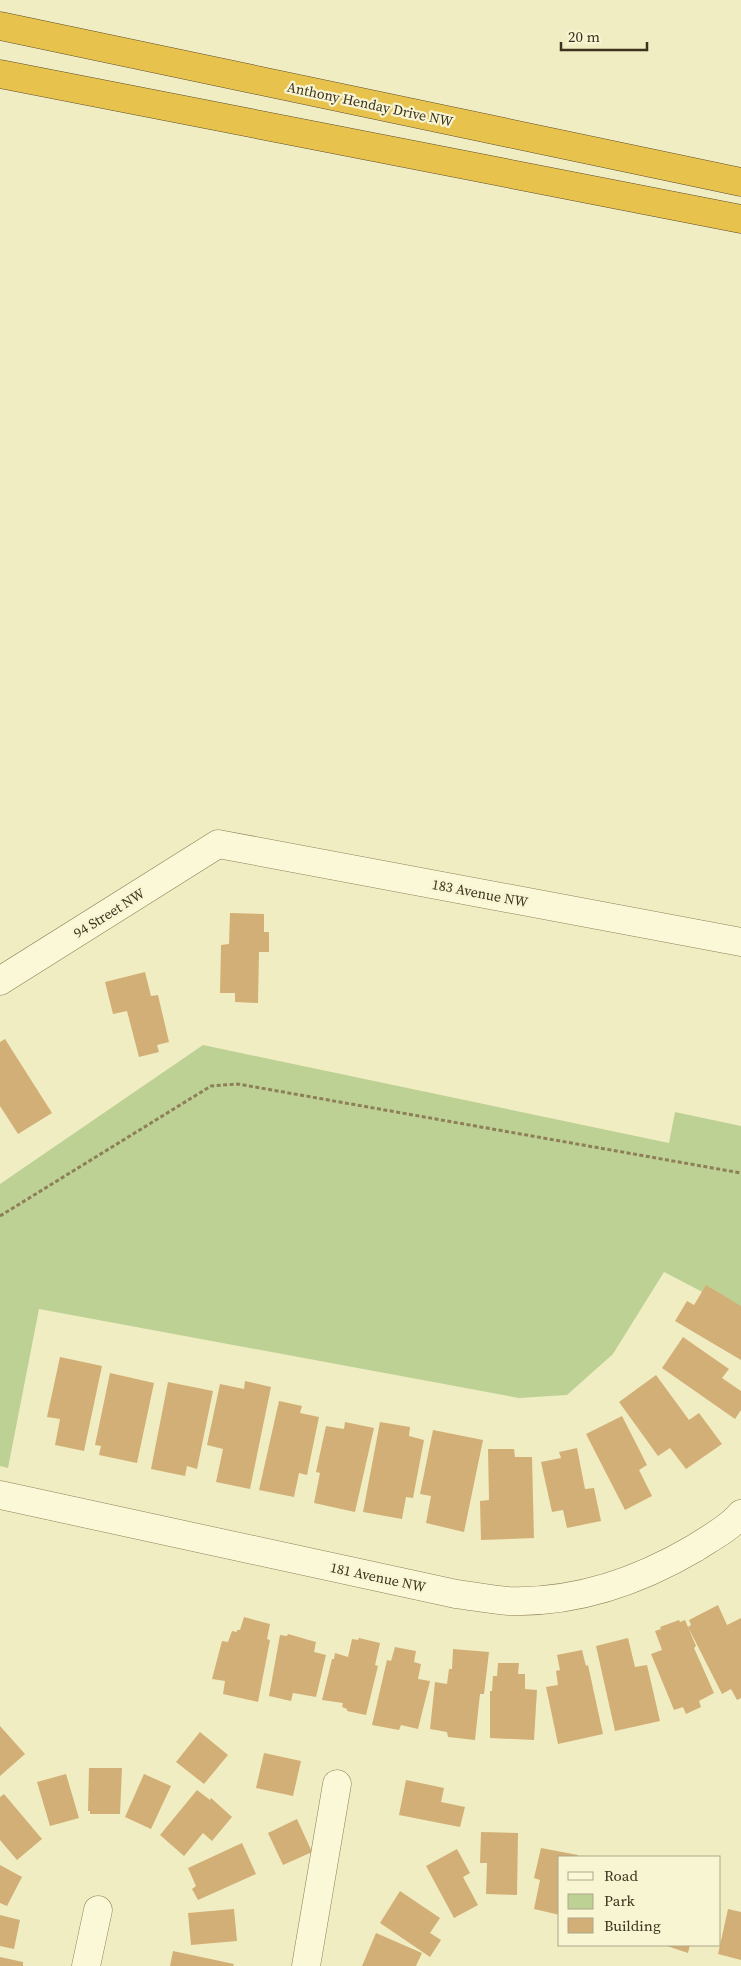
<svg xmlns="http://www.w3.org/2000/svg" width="741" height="1966" font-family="'Source Serif 4',serif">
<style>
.green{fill:#bed195}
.building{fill:#d2af76}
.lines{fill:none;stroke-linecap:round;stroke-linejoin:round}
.minor-casing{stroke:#8d7f58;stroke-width:29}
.highway-casing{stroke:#5b4b2c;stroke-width:29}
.path{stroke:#8d7f58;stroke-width:3;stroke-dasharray:4 2.5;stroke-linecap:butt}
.minor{stroke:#fbf8d7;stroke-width:28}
.highway{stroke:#e7c34d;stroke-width:28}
.labels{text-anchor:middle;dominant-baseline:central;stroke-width:4.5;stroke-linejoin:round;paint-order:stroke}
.street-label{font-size:14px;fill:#3c321d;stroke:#f8f5d3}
</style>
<rect width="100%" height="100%" fill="#f1edc3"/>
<!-- green -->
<path class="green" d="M203,1045L669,1143L675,1112L741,1126V1312L664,1272L613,1354L567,1395L519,1398L39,1309L8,1468L0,1466V1184Z"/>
<!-- building -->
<path class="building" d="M230,913L264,914V932H269V952H259L258,1003L235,1002V993H220L221,945L229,944Z
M145,972L151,996L158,995L169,1042L157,1045L159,1052L139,1057L127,1011L113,1014L105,982Z
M5,1039L52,1113L18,1134L0,1106V1042Z
M706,1285L741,1306V1360L675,1321L687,1301L694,1305Z
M683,1337L729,1369L722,1378L741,1391V1410L735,1419L662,1368Z
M60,1357L102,1366L84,1451L55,1445L60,1419L47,1417Z
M110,1373L154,1383L137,1463L99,1455L101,1446L95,1445Z
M656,1375L689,1420L699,1413L722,1444L686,1469L670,1448L658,1456L619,1402Z
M245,1381L271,1387L250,1489L216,1482L223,1449L207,1445L220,1384L244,1389Z
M168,1382L213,1391L197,1469L187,1466L185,1476L151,1469Z
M279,1401L302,1406L300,1413L319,1417L307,1475L299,1473L294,1497L259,1490Z
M622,1416L647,1465L639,1470L652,1496L625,1510L586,1434Z
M345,1422L374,1428L355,1512L314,1503L320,1473L316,1472L326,1426L344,1429Z
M380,1422L410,1427L409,1436L424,1440L413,1498L406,1497L402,1519L363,1512Z
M433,1430L483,1440L464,1532L426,1523L431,1496L420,1494Z
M577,1448L585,1489L594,1488L601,1521L567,1528L563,1510L552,1512L541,1462L561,1458L559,1452Z
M488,1449H514L515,1457H532L534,1538L481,1540L480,1501L489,1500Z
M718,1605L727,1625L741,1618V1698L737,1700L731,1689L722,1694L688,1627L691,1625L689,1620Z
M244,1617L270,1624L267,1639L270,1640L258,1702L223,1694L225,1681L212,1679L222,1641L228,1642L232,1631L237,1632V1630H240Z
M679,1620L680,1622L685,1620L696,1646L694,1648L714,1693L699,1701L701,1707L686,1714L683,1707L674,1710L651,1654L662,1650L655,1631L661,1629L660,1627Z
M288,1634L316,1642L314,1652L326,1655L316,1697L293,1693L291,1701L269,1696L280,1635L287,1636Z
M359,1638L380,1643L375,1665L378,1666L366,1715L347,1711V1709L342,1707L343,1703L322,1700L332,1659H334L335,1653L348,1657L352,1639L358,1640Z
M628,1638L635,1667L647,1665L660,1721L615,1731L596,1646Z
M395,1647L416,1651L414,1662L421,1664L418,1679L430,1681L418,1729L401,1725L399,1730L372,1725L387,1660L391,1661Z
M453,1649L489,1652L484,1694H480L475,1740L448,1737L447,1732L430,1729L435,1682L447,1684L449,1669H452Z
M582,1650L586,1666L588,1665L603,1734L558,1744L546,1687L558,1685L556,1671L560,1670L557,1655Z
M498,1663H519L518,1674H525V1689L537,1690L534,1740L490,1738V1691H492L493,1676H497Z
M0,1726L25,1754L0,1776Z
M200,1732L228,1755L204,1784L176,1762Z
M264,1753L301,1761L293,1796L256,1788Z
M89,1768H122L120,1814H90V1811H88Z
M66,1774L79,1818L50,1826L37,1782Z
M144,1774L171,1786L151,1829L125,1817Z
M406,1780L444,1788L441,1802L465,1807L460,1827L399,1815Z
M197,1790L210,1800L211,1798L232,1817L212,1841L203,1833L184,1856L160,1835Z
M4,1794L42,1839L17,1860L0,1840V1797Z
M297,1819L312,1852L283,1865L268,1833Z
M481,1832L518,1833L517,1895L486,1894L487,1863H480Z
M242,1843L256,1874L198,1900L192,1889L196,1886L188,1868Z
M541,1848L578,1855L577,1857H560V1915L534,1909L540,1880L534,1878Z
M457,1849L470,1873L463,1877L478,1905L454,1918L426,1866Z
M0,1865L22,1877L7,1906L0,1903Z
M400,1891L440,1918L430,1933L441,1940L430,1957L380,1923Z
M234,1909L237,1941L191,1945L188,1913Z
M728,1909L741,1912V1960L718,1954Z
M0,1915L20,1920L14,1949L0,1946Z
M376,1933L422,1953L416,1966H362Z
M664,1945H690L688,1953Z
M173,1951L234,1964L233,1966H170Z
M0,1957L23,1962V1966H0Z"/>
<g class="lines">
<!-- minor casing -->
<g class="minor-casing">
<path id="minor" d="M0,981L218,844L741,942
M0,1495L456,1594C473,1596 492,1600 509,1601C575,1603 639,1581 695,1548C710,1538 730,1528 741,1514
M86,1966L98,1910
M306,1966L337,1784"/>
</g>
<!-- highway casing -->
<g class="highway-casing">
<path id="highway" d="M0,26L741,182
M0,74L741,219"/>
</g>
<!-- path -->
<path class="path" d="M0,1216L211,1086L238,1084L741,1173"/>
<!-- minor -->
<use href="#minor" class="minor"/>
<!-- highway -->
<use href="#highway" class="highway"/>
</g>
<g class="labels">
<!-- street labels -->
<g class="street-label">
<text transform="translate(370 104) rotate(12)">Anthony Henday Drive NW</text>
<text transform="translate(480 893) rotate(11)">183 Avenue NW</text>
<text transform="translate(109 913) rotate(-32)">94 Street NW</text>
<text transform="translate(378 1577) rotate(12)">181 Avenue NW</text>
</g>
</g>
<!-- legend -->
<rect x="558" y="1856" width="162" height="90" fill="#f8f5d3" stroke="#ada78a"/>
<rect x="568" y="1872" width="25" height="8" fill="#fbf8d7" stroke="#ada78a"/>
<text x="604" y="1881" font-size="15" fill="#3c321d">Road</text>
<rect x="568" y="1894" width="25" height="15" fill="#bed195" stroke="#ada78a"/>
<text x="604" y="1906" font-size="15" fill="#3c321d">Park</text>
<rect x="568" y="1918" width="25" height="15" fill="#d2af76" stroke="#ada78a"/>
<text x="604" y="1931" font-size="15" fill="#3c321d">Building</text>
<!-- scale -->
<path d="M561 42v8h86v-8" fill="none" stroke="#3c321d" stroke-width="2.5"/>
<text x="568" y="42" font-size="15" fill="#3c321d" stroke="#f8f5d3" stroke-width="4" paint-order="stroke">20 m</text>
</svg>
